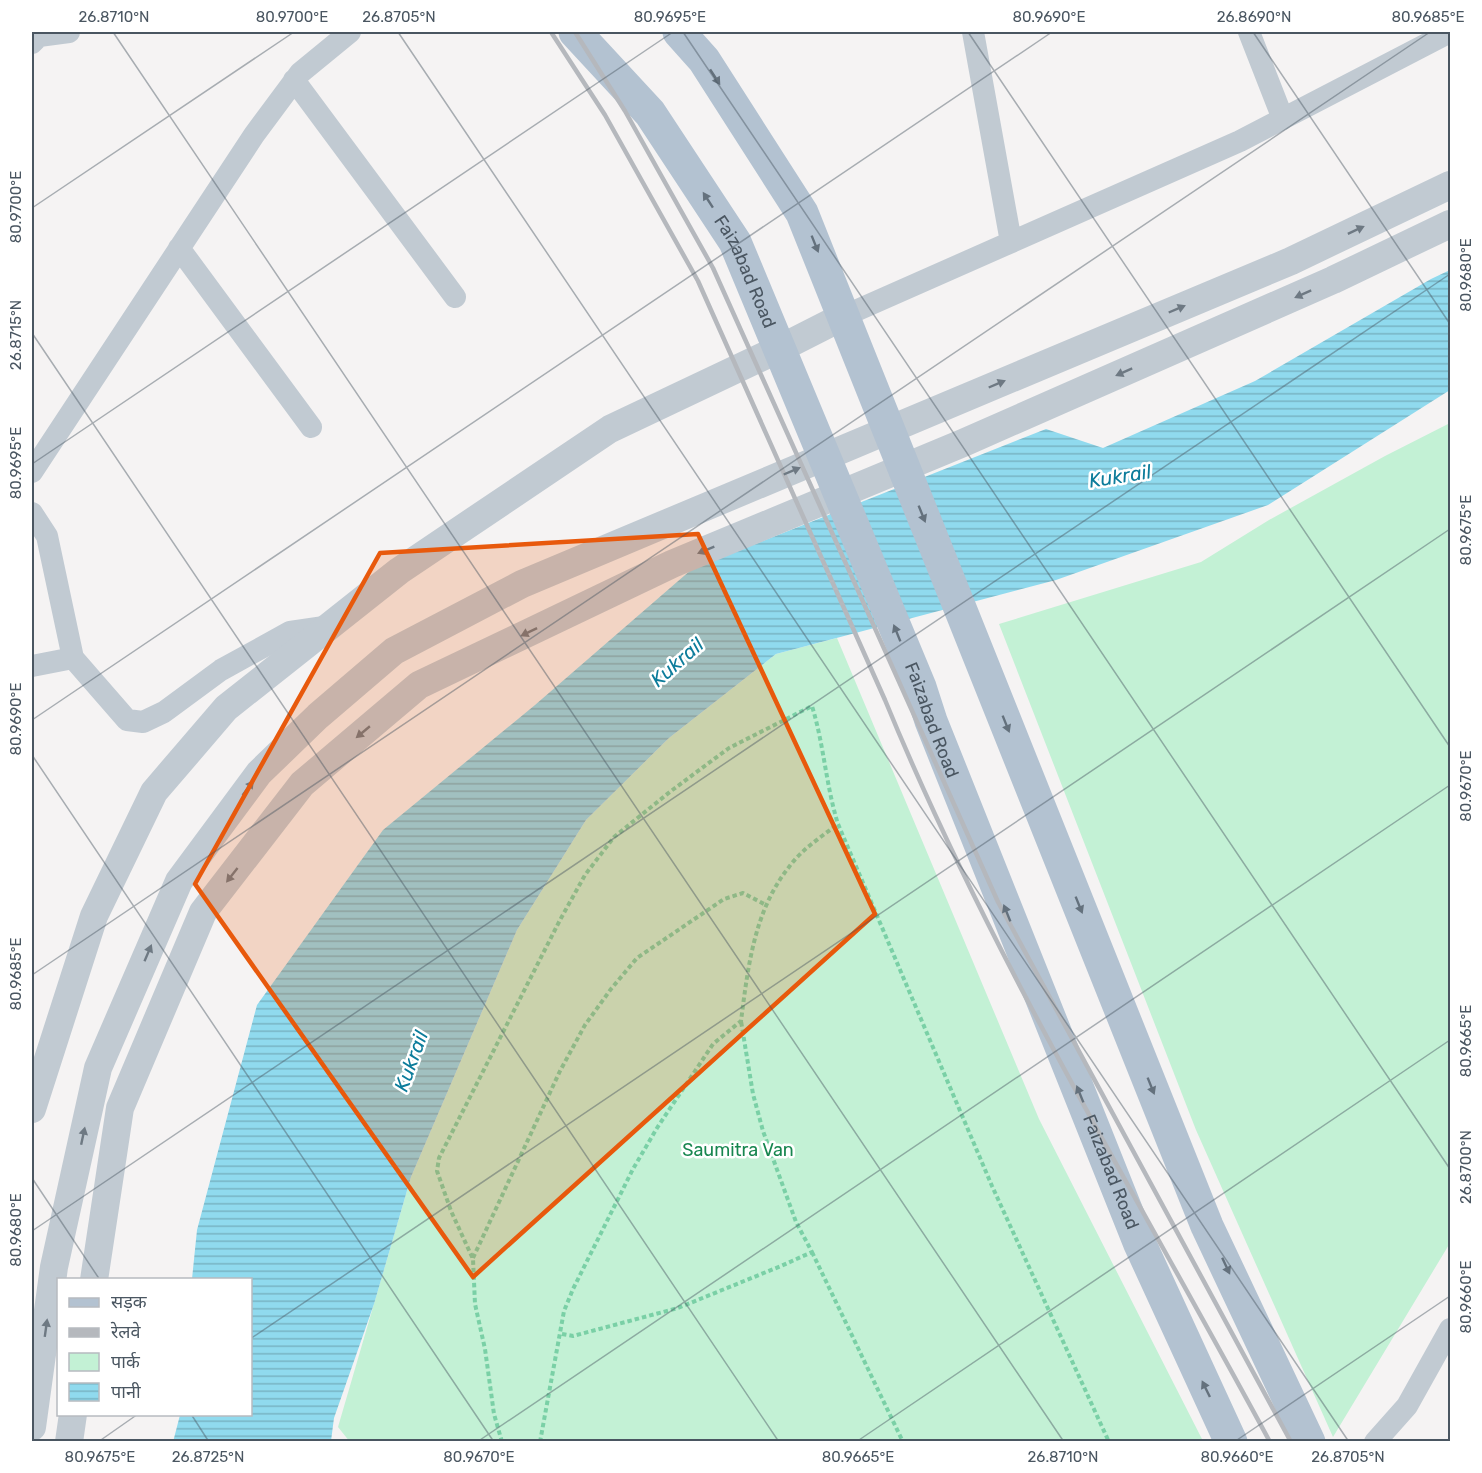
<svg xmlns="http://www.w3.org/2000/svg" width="1482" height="1473" font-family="Rubik,'Noto Sans Devanagari',sans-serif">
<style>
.green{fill:#c3f1d5}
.water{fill:url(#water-rules)}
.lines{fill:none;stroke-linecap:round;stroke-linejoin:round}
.path{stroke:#7ad0a6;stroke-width:4;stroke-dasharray:4.5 3;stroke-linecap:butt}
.minor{stroke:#c1cad2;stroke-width:22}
.tertiary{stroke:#c1cad2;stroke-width:28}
.primary{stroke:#b3c2d1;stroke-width:33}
.rail{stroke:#b5b8bd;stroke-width:4.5}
.oneway{fill:#64717d}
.oneway2{fill:#6e7983}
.marked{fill:#e8590c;fill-opacity:0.2;stroke:#e8590c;stroke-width:4.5;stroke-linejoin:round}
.ticks{fill:none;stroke:#4a5661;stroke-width:1.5;stroke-opacity:0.45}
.labels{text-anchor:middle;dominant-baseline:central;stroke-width:5;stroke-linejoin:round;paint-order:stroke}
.street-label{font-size:18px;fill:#4a5661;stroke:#fff}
.park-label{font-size:18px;fill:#17864f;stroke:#fff}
.water-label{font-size:20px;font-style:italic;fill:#0c7c9b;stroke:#fff}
.neatline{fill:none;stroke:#4a5661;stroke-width:2}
.ticks-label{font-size:15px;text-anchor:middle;fill:#4a5661}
</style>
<defs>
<pattern id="water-rules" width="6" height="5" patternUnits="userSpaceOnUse" patternTransform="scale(1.5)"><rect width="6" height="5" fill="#90daee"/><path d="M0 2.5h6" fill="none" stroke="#78b4c4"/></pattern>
</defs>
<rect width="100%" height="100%" fill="#f5f3f3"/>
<!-- green -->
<path class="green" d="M1450,423V1243L1333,1437L1196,1130L999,624L1201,562L1269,520L1385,456Z
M837,638L1039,1119L1203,1441L350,1442L338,1427L411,1177L517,930L586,820L669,738L776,654Z"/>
<!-- water -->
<path class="water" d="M1450,270V390L1268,505L1056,580L776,654L669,738L586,820L517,930L411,1177L374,1304L334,1418L331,1441L173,1442L180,1415L250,1414V1280L192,1279L197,1230L257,1005L383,830L535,705L692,569L1046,429L1103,448L1255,381L1431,279Z"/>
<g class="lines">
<!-- path -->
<path class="path" d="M812,1252L903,1442
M473,1258L560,1071L585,1025L611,989L637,958L724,899L743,893L766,905
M562,1334L573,1336L678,1308L781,1266L812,1252L796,1222L763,1131L753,1094L741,1021
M502,1442L494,1414L485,1349L475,1304L473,1259L451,1211L437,1171L439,1158L560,920L585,875L614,837L671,791L729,748L812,706C824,745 826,786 838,824L992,1186L1109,1442
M540,1442L564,1311L573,1289L633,1169L657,1128L713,1044L741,1021C748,967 754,911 789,867C801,850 821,837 838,824"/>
<!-- minor -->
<path class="minor" d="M973,32L1011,242
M1249,32L1283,119
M32,43L39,36L69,32
M294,80L455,297
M179,248L311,427
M844,316L1240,141L1450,32
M32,472L254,135L300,73L350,32
M32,513L47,536L73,658L127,720L143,722L164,712L221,670L290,632L331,626
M32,666L73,658
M1375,1442L1407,1406L1450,1329"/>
<!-- tertiary -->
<path class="tertiary" d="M32,1109L94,916L154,792L226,708L399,571L610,429L781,348L844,316
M94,1280L120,1108L203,912L302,784L419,685L672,564L963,443L1333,280L1450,224
M32,1427L54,1267L98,1068L179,881L259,773L318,716L394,651L522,584L1291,261L1450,185
M69,1442L73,1414"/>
<!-- primary -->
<g class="primary">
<path id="s1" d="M575,32L650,113L735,242L920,687L931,721L1139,1242L1231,1442"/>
<path d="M679,32L704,60L802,213L1207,1226L1309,1442"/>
</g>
<!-- rail -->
<path class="rail" d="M551,32L605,115L698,281L885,700C991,958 1138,1197 1270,1442
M575,32L625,111L713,268L998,902L1291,1442"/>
</g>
<!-- one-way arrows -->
<defs><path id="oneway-solid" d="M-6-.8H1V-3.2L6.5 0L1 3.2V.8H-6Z" transform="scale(1.5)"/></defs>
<g class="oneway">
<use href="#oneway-solid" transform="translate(715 77) rotate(57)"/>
<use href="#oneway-solid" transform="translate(708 200) rotate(-123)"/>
<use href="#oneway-solid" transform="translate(815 244) rotate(68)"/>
<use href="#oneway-solid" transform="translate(922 514) rotate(68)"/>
<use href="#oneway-solid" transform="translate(897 633) rotate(-112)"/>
<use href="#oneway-solid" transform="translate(1006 724) rotate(68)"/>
<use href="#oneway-solid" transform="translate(1079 905) rotate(68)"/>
<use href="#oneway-solid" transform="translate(1007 913) rotate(-112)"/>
<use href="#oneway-solid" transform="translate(1151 1086) rotate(68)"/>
<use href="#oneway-solid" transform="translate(1080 1094) rotate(-112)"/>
<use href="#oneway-solid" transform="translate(1226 1266) rotate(65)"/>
<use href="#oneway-solid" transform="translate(1206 1389) rotate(-116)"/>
</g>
<g class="oneway2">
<use href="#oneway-solid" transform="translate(1356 230) rotate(-25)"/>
<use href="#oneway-solid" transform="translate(1303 294) rotate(156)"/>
<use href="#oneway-solid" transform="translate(1177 309) rotate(-23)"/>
<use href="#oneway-solid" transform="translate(1124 372) rotate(156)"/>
<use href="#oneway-solid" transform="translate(997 384) rotate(-23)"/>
<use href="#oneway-solid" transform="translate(792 471) rotate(-23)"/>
<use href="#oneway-solid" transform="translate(706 550) rotate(158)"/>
<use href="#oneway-solid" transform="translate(529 632) rotate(154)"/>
<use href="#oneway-solid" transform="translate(363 732) rotate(140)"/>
<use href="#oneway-solid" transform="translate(248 788) rotate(-53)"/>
<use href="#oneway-solid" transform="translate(232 875) rotate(128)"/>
<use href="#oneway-solid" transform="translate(148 953) rotate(-67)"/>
<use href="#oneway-solid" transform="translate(83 1136) rotate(-78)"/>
<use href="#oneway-solid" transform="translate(46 1328) rotate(-82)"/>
</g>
<!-- marked area -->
<path class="marked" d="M698,534L875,914L473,1277L195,884L380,553Z"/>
<!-- ticks -->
<path class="ticks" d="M113,32L1064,1442M398,32L1349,1442M683,32L1450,1169M968,32L1450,747M1253,32L1450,324M32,208L294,32M32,333L779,1442M32,464L673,32M32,720L1052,32M32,755L494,1442M32,975L1430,32M32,1178L100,1280M32,1231L1450,274M250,1339L1450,529M191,1414L209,1442M98,1442L138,1414M477,1442L1450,785M856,1442L1450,1040M1234,1442L1450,1296"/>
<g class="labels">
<!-- street labels -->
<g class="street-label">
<text stroke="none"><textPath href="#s1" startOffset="296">Faizabad Road</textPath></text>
<text stroke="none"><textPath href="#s1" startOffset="782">Faizabad Road</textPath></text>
<text stroke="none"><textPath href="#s1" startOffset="1268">Faizabad Road</textPath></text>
</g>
<!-- park labels -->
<g class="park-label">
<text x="738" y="1150">Saumitra Van</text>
</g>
<!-- water labels -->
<g class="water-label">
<text transform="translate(1120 476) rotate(-9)">Kukrail</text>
<text transform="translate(677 662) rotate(-41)">Kukrail</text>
<text transform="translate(411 1061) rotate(-70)">Kukrail</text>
</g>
</g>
<!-- border -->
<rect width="1482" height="1473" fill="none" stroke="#ffffff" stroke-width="66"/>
<!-- legend -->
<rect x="57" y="1278" width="195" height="138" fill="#ffffff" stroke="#b7bbc0" stroke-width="1.5"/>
<rect x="69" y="1298" width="30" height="9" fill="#b3c2d1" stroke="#b7bbc0" stroke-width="1.5"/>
<text x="111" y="1308" font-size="18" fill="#4a5661">सड़क</text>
<rect x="69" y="1328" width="30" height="9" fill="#b5b8bd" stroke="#b7bbc0" stroke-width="1.5"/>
<text x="111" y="1338" font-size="18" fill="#4a5661">रेलवे</text>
<rect x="69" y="1353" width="30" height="18" fill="#c3f1d5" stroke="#b7bbc0" stroke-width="1.5"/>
<text x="111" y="1368" font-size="18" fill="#4a5661">पार्क</text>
<rect x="69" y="1383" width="30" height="18" fill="url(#water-rules)" stroke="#b7bbc0" stroke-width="1.5"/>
<text x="111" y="1398" font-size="18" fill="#4a5661">पानी</text>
<rect x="33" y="33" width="1416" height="1407" class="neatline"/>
<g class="ticks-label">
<text x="114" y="22">26.8710°N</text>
<text x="292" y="22">80.9700°E</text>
<text x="399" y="22">26.8705°N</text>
<text x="670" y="22">80.9695°E</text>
<text x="1049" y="22">80.9690°E</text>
<text x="1254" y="22">26.8690°N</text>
<text x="1428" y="22">80.9685°E</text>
<text transform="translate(16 207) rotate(-90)" y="5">80.9700°E</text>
<text transform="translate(1466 275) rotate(-90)" y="5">80.9680°E</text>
<text transform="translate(16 335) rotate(-90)" y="5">26.8715°N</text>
<text transform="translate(16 463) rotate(-90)" y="5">80.9695°E</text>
<text transform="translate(1466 530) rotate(-90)" y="5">80.9675°E</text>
<text transform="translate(16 719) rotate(-90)" y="5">80.9690°E</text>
<text transform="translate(1466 786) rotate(-90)" y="5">80.9670°E</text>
<text transform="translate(16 974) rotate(-90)" y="5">80.9685°E</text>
<text transform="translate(1466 1041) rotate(-90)" y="5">80.9665°E</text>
<text transform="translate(1466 1167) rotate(-90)" y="5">26.8700°N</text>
<text transform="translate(16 1230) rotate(-90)" y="5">80.9680°E</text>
<text transform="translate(1466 1297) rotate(-90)" y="5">80.9660°E</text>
<text x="100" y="1462">80.9675°E</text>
<text x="208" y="1462">26.8725°N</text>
<text x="479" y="1462">80.9670°E</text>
<text x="858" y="1462">80.9665°E</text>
<text x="1063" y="1462">26.8710°N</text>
<text x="1237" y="1462">80.9660°E</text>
<text x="1348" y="1462">26.8705°N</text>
</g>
</svg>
